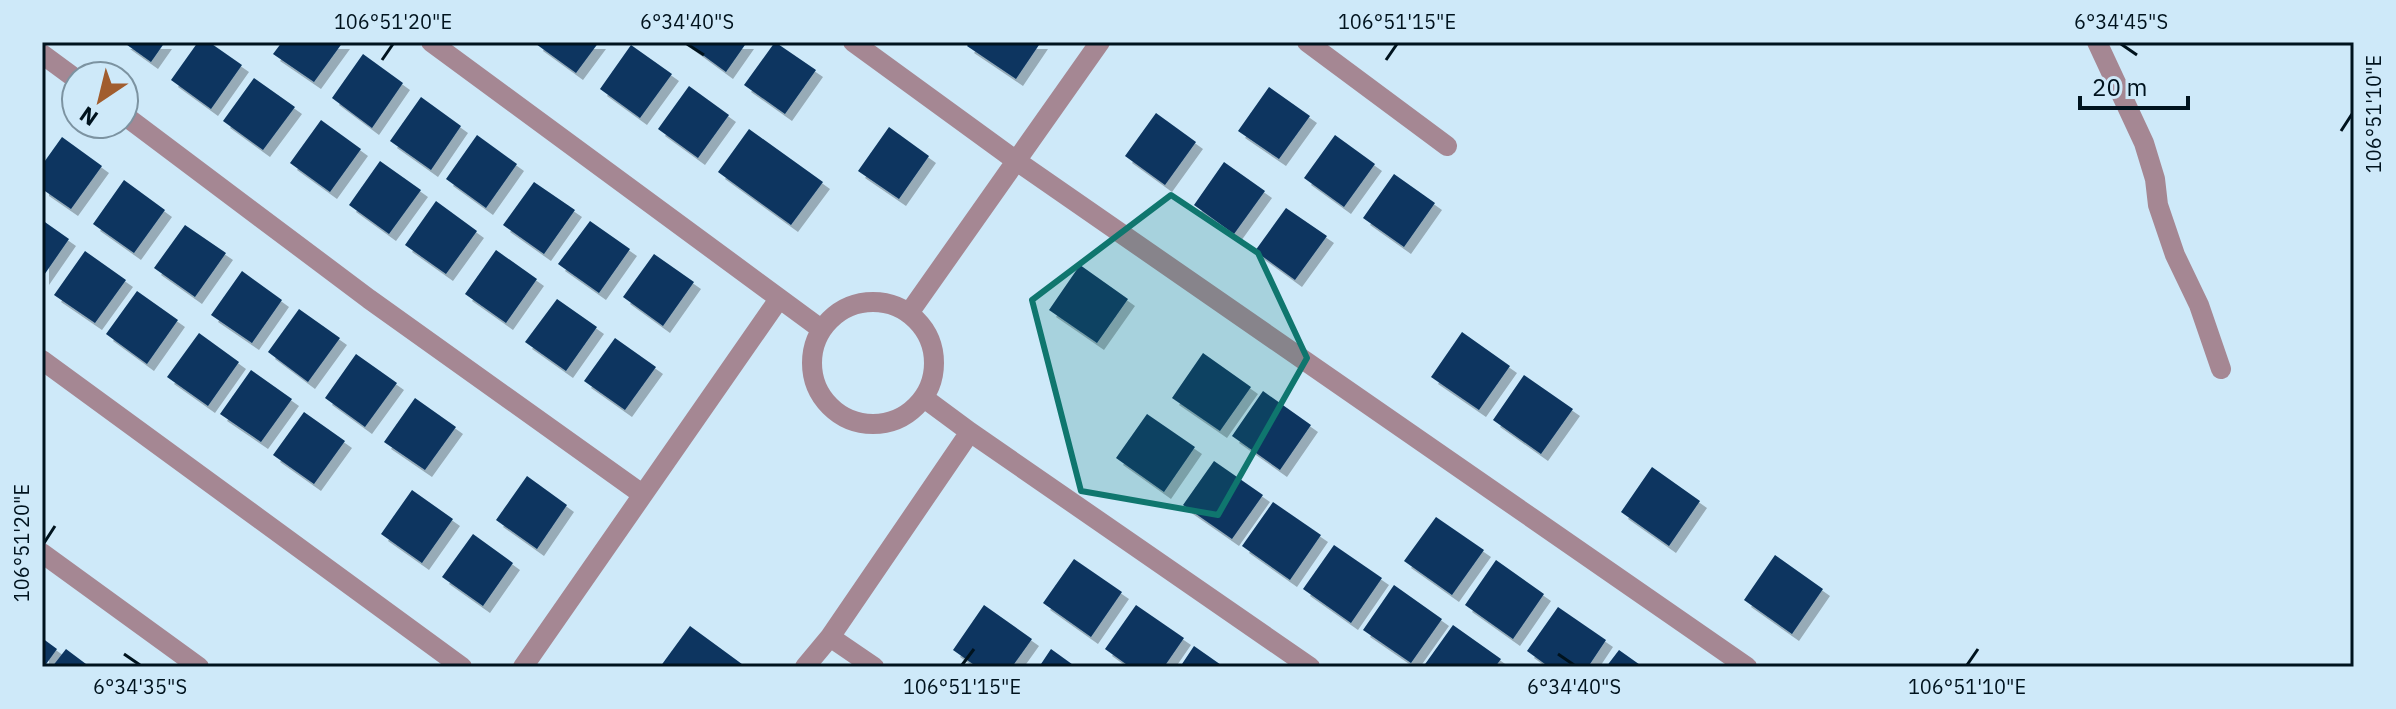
<svg xmlns="http://www.w3.org/2000/svg" width="2396" height="709" font-family="'IBM Plex Sans',sans-serif">
<style>
.building{fill:#0a3560;filter:url(#shadow)}
.lines{fill:none;stroke-linecap:round;stroke-linejoin:round}
.street{stroke:#a58793;stroke-width:20}
.marked{fill:#0f766e;fill-opacity:0.2;stroke:#0f766e;stroke-width:6;stroke-linejoin:round}
.ticks{fill:none;stroke:#00131e;stroke-width:3}
.neatline{fill:none;stroke:#00131e;stroke-width:3}
.ticks-label{font-size:20px;text-anchor:middle;fill:#00131e}
</style>
<defs>
<filter id="shadow"><feDropShadow dx="7" dy="7" stdDeviation="0" flood-color="#0004"/></filter>
</defs>
<rect width="100%" height="100%" fill="#cee9f9"/>
<!-- building -->
<path class="building" d="M123,42H165L151,62Z
M198,42H209L242,65L211,109L171,80Z
M282,42H343L314,82L273,54Z
M537,42H599L576,73L536,44Z
M685,42H747L726,72Z
M775,42L816,70L785,114L744,85Z
M970,42H1041L1016,79L967,46Z
M631,45L672,74L640,118L600,89Z
M363,54L403,83L372,128L332,98Z
M254,78L295,107L263,150L223,121Z
M689,86L729,115L698,158L658,129Z
M1269,87L1310,116L1279,159L1238,131Z
M421,97L461,126L431,170L390,141Z
M1156,113L1196,142L1165,185L1125,156Z
M321,120L361,149L330,192L290,163Z
M889,127L929,156L899,199L858,171Z
M749,129L823,182L791,225L718,172Z
M477,135L517,164L486,208L446,179Z
M1335,135L1375,164L1344,207L1304,178Z
M62,137L102,166L71,209L42,189V165Z
M380,161L421,190L389,234L349,205Z
M1224,162L1265,191L1234,234L1194,205Z
M1394,174L1435,203L1404,247L1363,218Z
M124,180L165,210L134,253L93,224Z
M534,182L575,210L544,254L503,225Z
M436,201L477,231L446,274L405,245Z
M1286,208L1327,236L1295,280L1255,251Z
M42,220L69,239L42,278Z
M590,221L630,249L599,293L558,264Z
M185,225L226,253L195,297L154,268Z
M496,250L537,279L506,323L465,294Z
M85,251L126,280L95,323L54,295Z
M654,254L694,282L663,326L623,297Z
M1080,265L1128,299L1097,343L1049,310Z
M242,271L282,300L252,343L211,315Z
M137,291L178,320L147,364L106,334Z
M557,299L597,327L566,371L525,342Z
M299,309L340,338L308,382L268,352Z
M1462,332L1510,366L1479,410L1431,377Z
M199,333L239,362L208,406L167,377Z
M615,338L656,367L625,410L584,381Z
M1203,353L1251,387L1220,431L1172,398Z
M356,354L397,383L365,427L325,398Z
M251,370L292,399L261,442L220,414Z
M1524,375L1573,409L1541,454L1493,420Z
M1263,391L1311,425L1280,470L1232,436Z
M415,398L456,427L425,470L384,442Z
M304,412L345,441L314,484L273,455Z
M1147,414L1195,447L1164,492L1116,458Z
M1214,461L1263,495L1232,539L1183,505Z
M1652,467L1700,501L1669,546L1621,512Z
M527,476L567,505L537,549L496,520Z
M412,490L453,519L422,563L381,534Z
M1273,502L1321,535L1290,580L1242,546Z
M1436,517L1484,550L1452,595L1404,561Z
M473,534L513,563L483,606L442,577Z
M1334,545L1382,578L1351,623L1303,589Z
M1775,555L1823,589L1792,634L1744,600Z
M1074,559L1122,592L1091,637L1043,603Z
M1496,560L1544,594L1513,639L1465,605Z
M1394,585L1442,619L1411,663L1363,630Z
M984,605L1032,639L1012,667H977L953,650Z
M1136,605L1184,638L1164,667H1130L1105,649Z
M1558,607L1606,640L1588,667H1549L1527,651Z
M1453,625L1501,659L1495,667H1423Z
M690,626L746,667H660Z
M42,638L57,649L44,667H42Z
M1194,646L1224,667H1180Z
M66,649L90,667H52Z
M1051,649L1076,667H1039Z
M1619,650L1643,667H1606Z"/>
<g class="lines">
<!-- street -->
<path class="street" d="M431,42L821,329
M853,42L1015,160L1747,667
M1307,42L1447,146
M2097,42L2144,143L2155,179L2158,205L2175,255L2199,305L2221,369
M42,54L76,79
M124,115L369,299L642,494
M812 363a61 61 0 1 1 122 0a61 61 0 1 1-122 0Z
M909,313L1100,42
M42,360L462,667
M924,398L970,432L1310,667
M42,553L199,667
M830,637L874,667
M523,667L779,299
M805,667L830,637L970,432"/>
</g>
<!-- marked area -->
<path class="marked" d="M1171,195L1258,253L1307,358L1218,515L1081,491L1032,300Z"/>
<!-- ticks -->
<path class="ticks" d="M687,44L704,55M2121,44L2137,55M382,60L393,44M1386,60L1397,44M2341,131L2352,114M44,543L55,526M124,654L140,665M1558,654L1574,665M962,665L974,649M1967,665L1978,649"/>
<!-- border -->
<rect width="2396" height="709" fill="none" stroke="#cee9f9" stroke-width="88"/>
<!-- north arrow -->
<g transform="translate(100 100) rotate(215)"><circle r="38" fill="#cee9f9" stroke="#7c93a1" stroke-width="2"/>
<path d="M0-6L14 30L0 20L-14 30Z" fill="#a15d2e"/>
<text y="-12" font-size="22" font-weight="bold" text-anchor="middle" fill="#00131e">N</text>
</g>
<!-- scale -->
<path d="M2080 96v12h108v-12" fill="none" stroke="#00131e" stroke-width="4"/>
<text x="2092" y="96" font-size="24" fill="#00131e" stroke="#cee9f9" stroke-width="6" paint-order="stroke">20 m</text>
<rect x="44" y="44" width="2308" height="621" class="neatline"/>
<g class="ticks-label">
<text x="393" y="29">106°51'20"E</text>
<text x="687" y="29">6°34'40"S</text>
<text x="1397" y="29">106°51'15"E</text>
<text x="2121" y="29">6°34'45"S</text>
<text transform="translate(2374 114) rotate(-90)" y="7">106°51'10"E</text>
<text transform="translate(22 543) rotate(-90)" y="7">106°51'20"E</text>
<text x="140" y="694">6°34'35"S</text>
<text x="962" y="694">106°51'15"E</text>
<text x="1574" y="694">6°34'40"S</text>
<text x="1967" y="694">106°51'10"E</text>
</g>
</svg>
